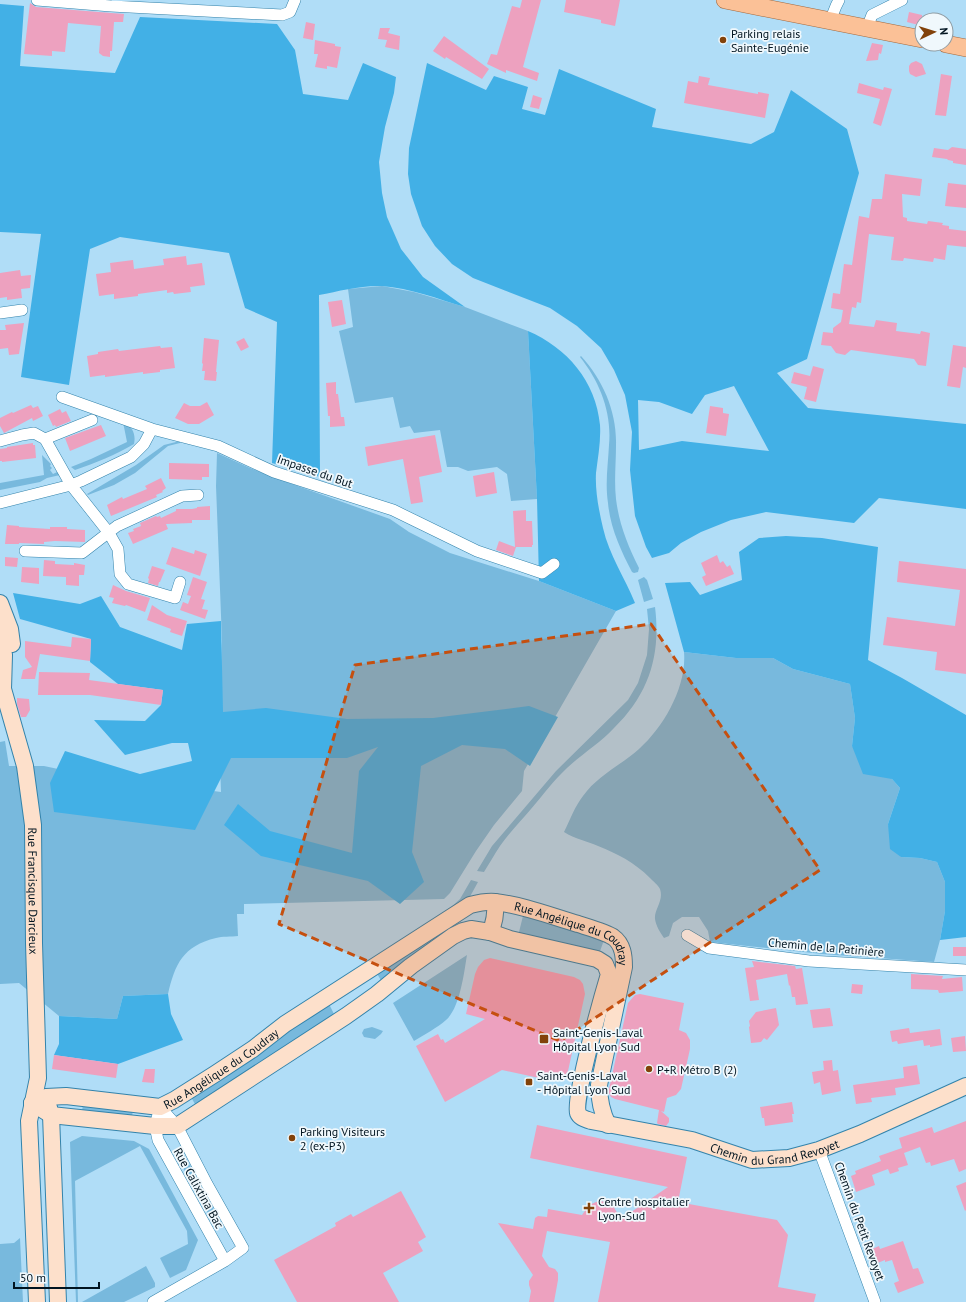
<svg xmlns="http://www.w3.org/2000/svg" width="966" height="1302" font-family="'PT Sans',sans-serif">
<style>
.green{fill:#78b9dd}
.forest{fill:#42b0e6;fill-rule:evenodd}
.building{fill:#eda1bf}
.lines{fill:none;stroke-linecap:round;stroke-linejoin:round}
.street-casing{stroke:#3383ab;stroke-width:12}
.secondary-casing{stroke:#3383ab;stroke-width:18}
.primary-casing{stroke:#a16940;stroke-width:18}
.street{stroke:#fff;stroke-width:11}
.secondary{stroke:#fde0cb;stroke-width:16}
.primary{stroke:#fbc197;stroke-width:17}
.marked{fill:#c54f0f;fill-opacity:0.2;stroke:#c54f0f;stroke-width:3;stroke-dasharray:8 5;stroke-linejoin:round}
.poi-dot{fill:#82420a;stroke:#f0f8fc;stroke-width:1.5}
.labels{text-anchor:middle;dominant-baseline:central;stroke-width:3.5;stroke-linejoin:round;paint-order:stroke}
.poi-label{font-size:12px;fill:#001420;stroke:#f0f8fc;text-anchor:start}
.street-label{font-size:12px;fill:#001420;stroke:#f0f8fc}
</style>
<rect width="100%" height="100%" fill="#b0ddf7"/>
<!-- green -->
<path class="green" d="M382,286L414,292L465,307L528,331L537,499L511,501L507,474L497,467L468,471L458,467H447L440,430L414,433L410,426L400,428L393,397L355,403L339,331L353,327L348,289Z
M581,356C603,380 617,412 616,445C616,463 614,481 616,499C619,524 628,546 639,568L638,572L634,573L632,572C621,551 610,527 608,503C605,483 608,465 609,445C612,413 600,382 580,357Z
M123,422C133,426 136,435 134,444C115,455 96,463 75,470L71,467L91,459L127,442Z
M180,441V443L168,446L135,473L114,485L88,495L87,494L136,465L164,445Z
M217,453L250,468L292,484L390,519L409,532L450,553L539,581L616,611L524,771L522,791L494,825L476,851L450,893L444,899L244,904V914H237L238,936C231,937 222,936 216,938C183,946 175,964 168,994L123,996L117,1019L59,1016L19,983L0,984V742L5,741L9,766H44L77,773L221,792L219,735L222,641L216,486Z
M42,455L51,464L50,466L52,468L50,470L53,474L59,471L60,475L47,478L40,482L0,490V483L44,475Z
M644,577L647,580L653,599L644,602L638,580Z
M655,607C661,655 649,694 614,728C600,743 582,754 567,768C554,780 543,795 531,809C521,821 509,833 500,846C494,855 489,864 484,872L477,871L492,846L556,771L628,700L638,683L647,655L649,629L647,609Z
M684,652L736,658H773L793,669L850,684L855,718L852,746L892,779L900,788L888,824L901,857L920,858L937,862L945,882V911L940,940L934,962L822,954L710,942L708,931L699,917H682L673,923L669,936L664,938C660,932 656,926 655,919C654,909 664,901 660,889C658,885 653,881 650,878C634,862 618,854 598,846C587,841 575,839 564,832C570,820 575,806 583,796C597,776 621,765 639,749C664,727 687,686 684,652Z
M471,880L478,882L467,902L448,910L460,899Z
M524,912L604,940L599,954L518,936Z
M444,927L449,935L383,984L375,970Z
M467,955C464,973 460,1008 446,1020C437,1028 425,1034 414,1041L393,1003Z
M328,1002L335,1016L196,1106L191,1097Z
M372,1027L383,1031L381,1034L375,1039L364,1037L362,1033L364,1029Z
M83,1103L133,1109L132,1117L82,1112Z
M82,1136L134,1141L149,1149L198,1240L186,1270L170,1278L160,1258L188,1244L187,1231L140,1146L75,1181L78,1302H76L70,1142Z
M180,1147L217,1216L211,1219L174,1151Z
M20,1238L23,1302H0V1244L14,1243Z
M146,1266L155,1283V1287L124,1302H82Z"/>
<!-- forest -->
<path class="forest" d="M0,4L24,6L20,66L115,73L140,17L277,24L295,50L303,94L348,100L363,63L396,77L394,93L385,127L379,162L382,193L387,217L401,249L423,277L465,307C438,299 410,288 382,286C362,285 339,291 319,295L320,477L272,463L277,322L245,308L229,253L120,237L90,249L69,385L21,377L41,234L0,232Z
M427,63L486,90L494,76L528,87L522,109L545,115L559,69L656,109L652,127L751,144L774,132L791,90L847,129L859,173L807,359L777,373L808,408L966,424V509L879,498L854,523L766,512L731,520L701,532L681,543L669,553L652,558L646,547L635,516L630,470L632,432L625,395L614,370L601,348L577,326L550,308L473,278L452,264L435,246L422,226L411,194L408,174L409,148ZM734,386L769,451L682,441L639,450L638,400L659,402L692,414L705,395Z
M528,331C567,348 596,381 600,425C601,441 598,457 596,473C595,491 599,511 603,528C609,555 625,578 635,603L616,611L539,581L537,499Z
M786,536L822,538L878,547L868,660L902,678L966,715V937L940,940L945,911V882L937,862L920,858L901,857L890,849L888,824L900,788L892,779L863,774L852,746L855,718L850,684L793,669L773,658H736L684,652L665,583L690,582L700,595L742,580L739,552L759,538Z
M13,593L80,604L101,596L120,627L182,650L187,624L221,621L223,712L266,708L347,719L433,718L529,706L558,717L530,766L505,749L462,745L421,766L412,852L424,882L400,904L368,881L261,856L224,825L238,804L270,831L352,853L359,771L378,747L347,758H231L195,830L54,812L50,783L65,751L140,774L192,761L188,743H172L125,755L94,720L145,721L161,705L163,690L118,684L90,662L91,639L20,619Z
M168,994L171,1014L183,1040L118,1064L54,1055L59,1044V1016L117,1019L123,996Z"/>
<!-- building -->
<path class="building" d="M522,0H541L523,67L539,73L537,81L506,70V73L487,64L491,54L497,55L512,6L520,8Z
M566,0H620L615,26L601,23V20L564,12Z
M30,3L36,7L124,14L123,22H114L112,51H110V57L103,56L99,53L101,26L68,23L65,52L52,51V56L24,54Z
M909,12L922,15V26L907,22Z
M306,22L315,24L313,40L303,38Z
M380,28H390L388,33L400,36L399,50L385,47L387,40L378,39Z
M444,36L489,69L482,79L446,57L445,59L433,51Z
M315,40L335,44V46L341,47L337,68L327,66V69L315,67L318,54H314Z
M872,43L883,45L881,54L879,53L878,60L866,61Z
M916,61L922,64L926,74L916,77L910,74L909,71V66L911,63Z
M941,74L952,76L946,116L935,115Z
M699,76L710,78L708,85L758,94V92L769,94L765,118L684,103L688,81L698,83Z
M859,83L883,90L884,87L892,89L881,126L873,123L880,99L857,93Z
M533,95L542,98L539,109L530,107Z
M952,147L966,149V165L953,163V161L948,160L947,159L932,157L934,148L948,150Z
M885,174L922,179L920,196L902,194L903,217L907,218V221L927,224L928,221L943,223L942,225L949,226V229L966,231V247L947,245L945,260L934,258L933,262L904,258L903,261L891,260L894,237L869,234L861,303L857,302L856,308L852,307L849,324L874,327L876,320L897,323L896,331L920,334L921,331L930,333L926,366L918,365L914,359L851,350L845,355L836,353L831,346L821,345L823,332L833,333V328L841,322L843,310L831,308L833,293L840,294L844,264L852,265L859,216L869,218L872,199H882Z
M948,183L966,185V208L945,206Z
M186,256L187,265L202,263L205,285L190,287L191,292L174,294L173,292L167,293V290L138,294V296L114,299V294L99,296L96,274L111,272L110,263L133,260L134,269L164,265L163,259Z
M20,270L21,276L31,275L30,288L21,289L22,298L7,300V297L0,298V273Z
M342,300L346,324L332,327L328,302Z
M24,323L19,354L9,355L8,348L0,349V330H6L5,325Z
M204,338L219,340L216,372H217L216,381L204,380L205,371H202L203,364L202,363Z
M244,338L249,347L241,351L236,342Z
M953,345L966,347V368L963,367L960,388L947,386Z
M160,346L161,348L172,347L175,368L160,370V372L143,374V372L105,377V375L90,377L87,356L98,354V352L118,349L119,351Z
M813,366L824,369L816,402L804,399L807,387L791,383L794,372L810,376Z
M336,382V394H338L341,417H344L345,426L330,427V416H328L326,383Z
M207,402L214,415L199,424H188L175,418L184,403L190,406H200Z
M31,405L33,408L38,406L43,416L33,421L32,418L4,433L0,426V418L12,412L13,413Z
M710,406L723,408V413L729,414L726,436L706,433Z
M60,409L62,413L66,411L71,421L56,427L55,425L53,426L48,415Z
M101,425L106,436L70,451L65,438Z
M435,435L442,472L419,477L423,502L411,504L403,459L368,466L365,447Z
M33,443V445H35L36,458L2,462V461H0V449L7,448V447Z
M169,463L209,464V477H202V480L169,479Z
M494,472L497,493L476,497L473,476Z
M161,478L166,488L162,491L163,492L156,495L157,497L111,516L107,505L122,497L123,499L147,489L145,486Z
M210,506V520H192V523L166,524L168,529L133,544L128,533L134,531L133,529L141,526L140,523L156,516L157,517L160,516L161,518L176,511V509H192L197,508V507Z
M526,510V521H532L533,545H532V547H516L513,556L496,550L499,541L515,547L513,511Z
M7,525L19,526V527L50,529V527H67V529L85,530V542L55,541L44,542V544L19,543V544H5Z
M172,547L194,554L195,550L207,554L200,576L166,564Z
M717,555L720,563L723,561L727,567L730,565L734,574L706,586L702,577L706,575L701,563Z
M5,557L18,558L17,567L5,566Z
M44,560L55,561V564L74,565V563L85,565L84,575H79V586L66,585V577L43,576Z
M899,561L966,569V674L935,670L937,652L883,645L887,617L955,626L960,590L897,582Z
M152,566L165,570L160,582H159L158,586L148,583L149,579L148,578Z
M22,567L39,568V584L21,582Z
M193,577L207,582L201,599L205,600L202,609L208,610L205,619L180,610L183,602L188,604L191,596L187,595Z
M113,585L126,591L150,598L145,612L126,605L125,606L112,603L114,598L109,597Z
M152,605L167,615L187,621L182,636L170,632L171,629L147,620Z
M72,637L91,639L90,661L40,654L35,679H21L23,670L32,667L25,657V641L71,647Z
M39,672L90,673L89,680L163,690L161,705L90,695H38Z
M17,698L29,699L30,710L26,717H21L17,704Z
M953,947H966V956H953Z
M490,958L574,977L580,980L583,984L585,994L568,1071L563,1078L553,1081L502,1070L445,1102L416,1046L438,1034L441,1040L443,1039L445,1043L485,1019L466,1014L475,974L478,967L484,960Z
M752,961L795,966L796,969L802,968L808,1004L796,1005L795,997H792L790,985L789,986L787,974L756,980L759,1000L750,1001L745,968L754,967Z
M911,974L943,976L942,979L962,977L963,991L939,993L938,990L911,989Z
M852,984L863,985L862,994L851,993Z
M640,994L684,1003L679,1030L686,1033L690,1040V1049L681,1089L676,1095L667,1098L664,1112L661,1111L669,1118V1122L666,1126L658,1124L657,1123L659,1110L615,1099L611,1097L609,1093V1089L628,1003L635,995Z
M776,1008L779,1025L767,1040L764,1038L761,1042L751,1043L749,1027L750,1026L749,1021L756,1012Z
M830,1008L833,1026L813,1028L810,1010Z
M909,1028L910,1033L940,1029L942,1045L930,1047V1045L924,1046L923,1040L898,1044L897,1041L892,1042L890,1031Z
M965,1036L966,1051L953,1052L951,1038Z
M54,1055L118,1064L116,1078L52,1069Z
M832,1060L833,1071L838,1070L841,1091L822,1095L820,1082L814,1084L812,1072L824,1070L823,1061Z
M917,1065L920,1084L895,1088L896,1095L871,1098L872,1102L856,1104L853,1085L904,1078L903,1067Z
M145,1069H155L154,1083L142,1082Z
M792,1102L794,1114H792L793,1122L765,1126L764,1118H762L760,1107Z
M966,1121V1169L959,1172L954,1159L931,1166L930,1162L926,1163L920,1147L904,1153L908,1165L898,1168L899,1171L890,1174L888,1169L872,1175L875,1185L856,1192L851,1176L856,1174L855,1171L881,1161L879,1156L902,1148L899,1138L932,1127L934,1133Z
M537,1125L687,1157L678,1202L777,1220L788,1235L778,1287L816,1294L814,1302H598L610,1242L547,1231L542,1256L549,1267L555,1269L558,1273V1280L554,1302H529L531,1291L529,1285V1281L533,1275L498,1223L533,1229L535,1218L538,1216L547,1217L548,1209L582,1215L589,1205L596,1202L601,1201L606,1202L613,1206L621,1219L668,1187L530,1158Z
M966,1182V1210L965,1211L956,1186Z
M401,1191L426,1237L418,1242L423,1251L383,1273L399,1302H297L274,1260L336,1226L335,1223L351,1214L353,1217Z
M903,1241L913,1269L918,1268L924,1283L898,1293L894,1283L899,1281L892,1260L885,1262V1260L875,1264L870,1250L879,1246L880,1249Z"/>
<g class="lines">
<!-- street casing -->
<g class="street-casing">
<path id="street" d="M37,0L111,6L282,15L290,12L295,0
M830,21L836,6L839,0
M867,28L872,15L902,0
M0,313L22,310
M62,397L152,429L218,446L274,472L393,510L477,551L542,573L554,564
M45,439L92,420
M0,441L22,435L34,433L45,439L71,485L109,533L118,549L120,574L128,584L175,598L180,582
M0,503L71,485L81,481L131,457L144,444L152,429
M25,551L82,553L117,526L182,496L198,495
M687,935L709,948L809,961L966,970
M160,1107L155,1126L158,1140L225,1261
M819,1150L875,1302
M153,1302L225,1261L243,1248L207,1184L177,1126L160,1107"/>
</g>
<!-- secondary casing -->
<g class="secondary-casing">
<g id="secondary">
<path d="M0,603L10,629L12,644"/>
<path id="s1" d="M0,631L4,655L3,689L25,766L33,825L34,943L38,1078L29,1121L37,1302"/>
<path d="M490,932C495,922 496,914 495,902"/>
<path id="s2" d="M32,1103L51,1115L155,1126H177L346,1016L377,994L411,966L453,936L463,931L471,929L490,932L510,939L597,959L605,964L609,974C603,994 573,1100 578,1113C580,1118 586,1119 591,1121L692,1140L752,1160L789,1158L819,1150L860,1134L966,1086"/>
<path id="s3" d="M32,1103L46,1097L66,1096L160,1107L174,1100L215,1074L253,1049L285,1024L470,905C478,903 486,901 495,902C523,905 551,916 578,924C587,927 605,932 613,937C623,944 624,956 624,967L599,1085C599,1100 601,1111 608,1125"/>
<path d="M48,1104L51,1115L58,1302"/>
</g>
</g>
<!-- primary casing -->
<g class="primary-casing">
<path id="primary" d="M725,0L922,39
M946,44L966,48"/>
</g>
<!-- street -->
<use href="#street" class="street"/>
<!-- secondary -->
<use href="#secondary" class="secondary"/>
<!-- primary -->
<use href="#primary" class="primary"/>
</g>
<!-- marked area -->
<path class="marked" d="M651,624L820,870L560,1041L279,924L355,665Z"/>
<!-- markers -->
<g class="poi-dot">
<circle cx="723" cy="40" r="4"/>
<rect x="539" y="1034" width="10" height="10" rx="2"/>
<circle cx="649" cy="1069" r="4"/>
<rect x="525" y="1078" width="8" height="8" rx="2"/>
<circle cx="292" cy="1138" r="4"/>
<path d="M587 1202h4v4h4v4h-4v4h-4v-4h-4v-4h4z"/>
</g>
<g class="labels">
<!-- poi labels -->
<g class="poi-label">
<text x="731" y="33">Parking relais<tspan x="731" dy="14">Sainte-Eugénie</tspan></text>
<text x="553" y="1032">Saint-Genis-Laval<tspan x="553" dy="14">Hôpital Lyon Sud</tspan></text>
<text x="657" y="1069">P+R Métro B (2)</text>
<text x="537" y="1075">Saint-Genis-Laval<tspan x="537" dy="14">- Hôpital Lyon Sud</tspan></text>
<text x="300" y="1131">Parking Visiteurs<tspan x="300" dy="14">2 (ex-P3)</tspan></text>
<text x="598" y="1201">Centre hospitalier<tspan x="598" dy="14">Lyon-Sud</tspan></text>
</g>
<!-- street labels -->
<g class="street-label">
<text transform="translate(315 471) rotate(19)">Impasse du But</text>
<text stroke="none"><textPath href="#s1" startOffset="264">Rue Francisque Darcieux</textPath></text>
<text stroke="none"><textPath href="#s3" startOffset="613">Rue Angélique du Coudray</textPath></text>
<text transform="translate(826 947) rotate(5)">Chemin de la Patinière</text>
<text stroke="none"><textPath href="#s3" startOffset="202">Rue Angélique du Coudray</textPath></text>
<text stroke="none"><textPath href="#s2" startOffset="1001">Chemin du Grand Revoyet</textPath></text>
<text transform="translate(199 1188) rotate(61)">Rue Calixtina Bac</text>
<text transform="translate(860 1221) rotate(70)">Chemin du Petit Revoyet</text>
</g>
</g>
<!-- north arrow -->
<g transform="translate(934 32) rotate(86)"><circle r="19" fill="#f0f8fc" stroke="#909da4"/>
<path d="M0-3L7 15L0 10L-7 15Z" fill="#82420a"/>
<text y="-6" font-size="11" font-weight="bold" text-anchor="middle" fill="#001420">N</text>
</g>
<!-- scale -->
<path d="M14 1282v6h85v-6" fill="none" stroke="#001420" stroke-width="2"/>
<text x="20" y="1282" font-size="12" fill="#001420" stroke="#f0f8fc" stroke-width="3" paint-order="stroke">50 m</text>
</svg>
